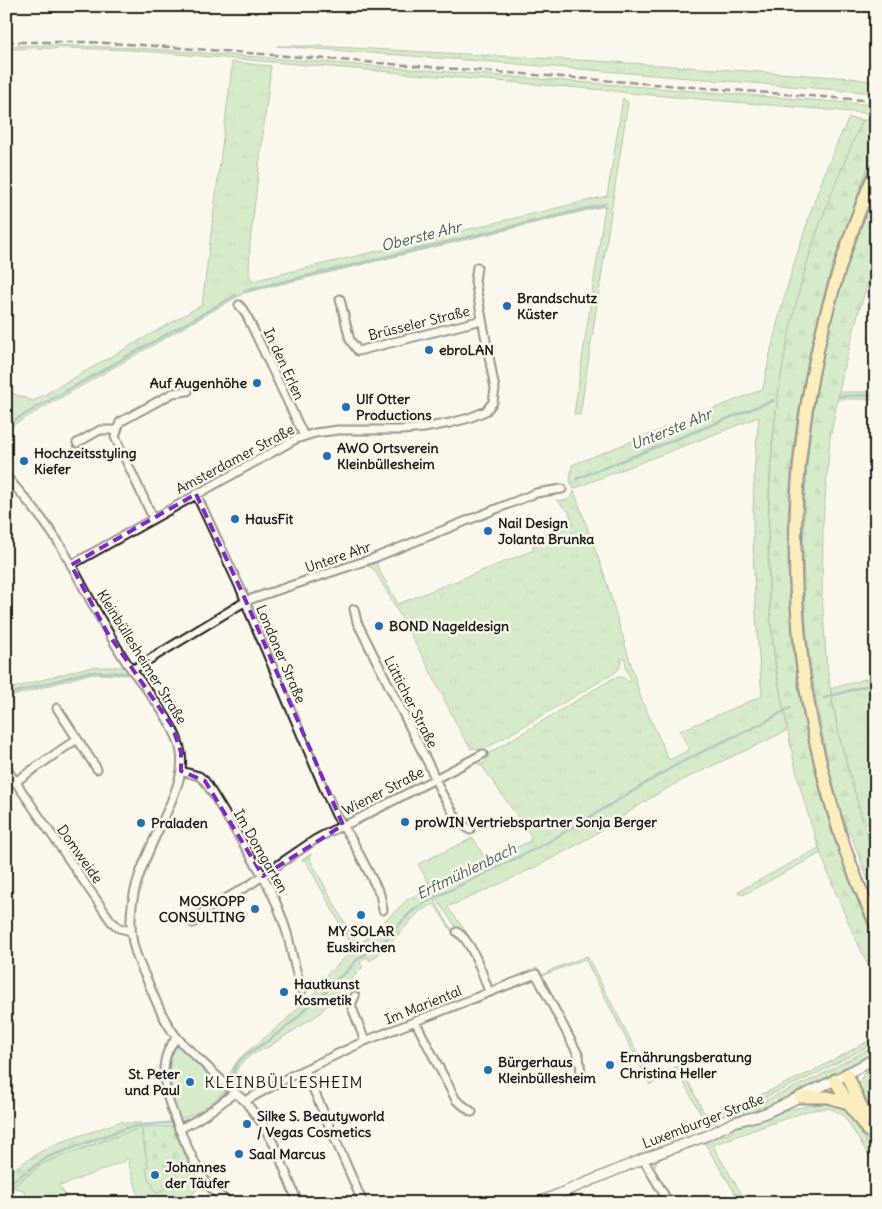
<svg xmlns="http://www.w3.org/2000/svg" width="882" height="1209" font-family="Delius,sans-serif">
<style>
.grass{fill:url(#grass-tufts);stroke:#627c5e}
.forest{fill:url(#forest-firs);stroke:#627c5e}
.cemetery{fill:url(#cemetery-stones);stroke:#627c5e}
.green{fill:#a7dc9f;stroke:#627c5e}
.lines{fill:none;stroke-linecap:round;stroke-linejoin:round}
.stream{stroke:#5a8c8f;stroke-width:2.5}
.minor-casing{stroke:#1c1c1c;stroke-width:11}
.tertiary-casing{stroke:#1c1c1c;stroke-width:12}
.primary-casing{stroke:#1c1c1c;stroke-width:15}
.minor{stroke:#fbf7ec;stroke-width:7}
.tertiary{stroke:#fbf7ec;stroke-width:9}
.primary{stroke:#fce080;stroke-width:11}
.rail{stroke:#1c1c1c;stroke-width:2.5;stroke-dasharray:8 4;stroke-linecap:butt}
.marked{fill:none;stroke:#7b2cbf;stroke-width:4;stroke-dasharray:10 6;stroke-linejoin:round}
.poi-dot{fill:#1f6fb2;stroke:#fbf7ec;stroke-width:2}
.labels{text-anchor:middle;dominant-baseline:central;stroke-width:5;stroke-linejoin:round;paint-order:stroke}
.poi-label{font-size:14px;font-weight:bold;fill:#1c1c1c;stroke:#fbf7ec;text-anchor:start}
.street-label{font-size:14px;fill:#1c1c1c;stroke:#fbf7ec}
.water-label{font-size:15px;font-style:italic;fill:#405d5f;stroke:#fbf7ec}
.quarter-label{font-size:16px;letter-spacing:1px;fill:#1c1c1c;stroke:#fbf7ec}
</style>
<defs>
<pattern id="grass-tufts" width="24" height="20" patternUnits="userSpaceOnUse" patternTransform="scale(1.25)"><rect width="24" height="20" fill="#a7dc9f"/><path d="M3 7l-1-3M5 7V3M7 7l1-3M15 17l-1-3M17 17v-4M19 17l1-3" fill="none" stroke="#8fbc88"/></pattern>
<pattern id="forest-firs" width="22" height="20" patternUnits="userSpaceOnUse" patternTransform="scale(1.25)"><rect width="22" height="20" fill="#a7dc9f"/><path d="M5 1l3.5 6h-7zM16 11l3.5 6h-7z" fill="#8fbc88"/></pattern>
<pattern id="cemetery-stones" width="16" height="16" patternUnits="userSpaceOnUse" patternTransform="scale(1.25)"><rect width="16" height="16" fill="#a7dc9f"/><path d="M2 7V4a2 2 0 0 1 4 0v3zM10 15v-3a2 2 0 0 1 4 0v3z" fill="#8fbc88"/></pattern>
</defs>
<rect width="100%" height="100%" fill="#fbf7ec"/>
<filter id="ink" filterUnits="userSpaceOnUse"><feTurbulence type="fractalNoise" baseFrequency=".02" numOctaves="2"/><feDisplacementMap in="SourceGraphic" scale="10" xChannelSelector="R" yChannelSelector="G"/><feConvolveMatrix kernelMatrix="1 2 1 2 8 2 1 2 1" color-interpolation-filters="sRGB"/></filter>
<g filter="url(#ink)">
<!-- grass -->
<path class="grass" d="M51,45L137,48L243,56L876,105V114L629,93L615,91L130,50L67,48L6,49V46Z
M277,46H315L613,62L851,78L876,82V93L492,62Z
M231,62L271,66L250,243L249,274L252,281L607,196L623,98L628,102L580,415L574,414L605,206L244,293L6,429V391L33,401L202,305L232,67Z
M849,118L863,120C837,177 813,235 798,296C767,416 761,542 775,664C778,686 784,708 788,730C749,750 709,766 671,786C642,802 616,822 587,839C545,864 500,884 455,904L447,906L467,933L472,942L462,929H457L438,901L431,888L530,841L531,836L482,766L478,765C484,764 485,762 488,757L486,755L612,679C619,676 624,676 629,683L631,679L626,669L625,659L621,658C621,664 621,667 616,672L483,750L474,748L471,749L461,733L424,659L382,583L373,568L367,566L378,562L377,566L398,604L534,550L532,540L573,525L569,512L556,500C565,502 571,501 574,491L604,574L641,698L669,760L689,750L680,731L762,696C759,655 755,615 754,574C752,522 753,469 759,417L598,479L574,489L570,481L572,465L763,389C772,339 785,291 801,242C814,200 829,158 849,118Z
M876,378V399H838L839,392H874Z
M94,667H122L128,669L132,675L89,674L6,698V690L81,669Z
M876,676V818L864,826L840,740L830,689Z
M819,848L821,853L743,895L737,892Z
M311,854L310,859L355,942L360,944L408,899L423,892L425,887L431,894L457,939L434,904L420,911L385,949L370,961L366,957L360,963L363,967L319,1014L270,1046L251,1055L239,1065L232,1085L227,1081C236,1054 254,1048 274,1030C288,1018 302,1004 317,991L313,987L351,952L352,946L306,861L302,860Z
M587,956L651,1079L680,1065L707,1119L813,1071L876,1037V1042L814,1075L744,1107L720,1117L706,1128L705,1126H707L677,1070L650,1085L585,959L541,976L553,969Z
M876,1045V1051L790,1096L759,1110L752,1113L734,1115L817,1077Z
M876,1065V1074L867,1086L870,1102L876,1113V1125C871,1115 859,1097 859,1086C859,1082 862,1078 863,1074Z
M829,1102L839,1105L849,1115L876,1156V1167L866,1151L844,1116L834,1110L827,1108L807,1111L715,1144L714,1148L747,1203H741L704,1142L657,1160L655,1166C653,1163 653,1161 656,1159L713,1137L729,1134L733,1131V1128L746,1125L786,1110Z"/>
<!-- forest -->
<path class="forest" d="M863,120H876V145L831,269L822,302L808,358L796,427L791,468L788,517V556L789,594L793,649L800,699L810,749L822,799L836,844L851,885L876,943V981C848,926 825,870 807,811C797,778 790,744 784,710C781,696 778,681 776,666C771,632 769,597 769,563C767,474 775,383 798,296C813,235 837,177 863,120Z
M876,192V257L858,314L844,368L830,438L823,523L822,596L826,657L832,701L840,740L864,825L876,861V901C867,878 860,858 851,835C849,830 846,826 844,821C833,791 827,758 821,726C813,686 807,646 805,606C797,469 819,318 876,192Z
M122,1121L123,1123H140L141,1128L125,1133L44,1163L6,1190V1174L40,1152L50,1146Z"/>
<!-- cemetery -->
<path class="cemetery" d="M172,1126L188,1162L196,1175L157,1194L149,1182L146,1168L148,1167L141,1127Z"/>
<!-- green -->
<path class="green" d="M473,838L487,861L435,886L430,885L418,864Z
M179,1047L224,1090C214,1104 196,1115 180,1119L175,1106L170,1082L169,1071L172,1050Z
M141,1128L148,1168H146L149,1182H152L153,1188L157,1193L196,1175L199,1186L186,1203H141L128,1163L130,1160L126,1158L125,1161L63,1185L60,1184L59,1188L62,1189L68,1203H30L23,1190L12,1187L44,1163L125,1133Z"/>
<g class="lines">
<!-- stream -->
<path class="stream" d="M244,291L605,204
M839,396L876,395
M6,425L236,295
M576,479L774,400
M6,695L87,672L128,673
M824,698L876,683
M6,1185L48,1157L126,1128L142,1125L181,1122L192,1118L209,1107L216,1102L226,1092L235,1068L238,1062L250,1052L271,1039L296,1019L306,1008L321,998L332,983L346,972L358,959L386,939L408,915L415,909L424,903L545,844L676,765L716,745L763,723L784,711L790,708"/>
<!-- minor casing -->
<g class="minor-casing">
<path id="minor" d="M340,299L350,340L358,351L482,320
M239,305L245,312L304,436
M77,443L100,430H117
M6,476C26,499 46,522 62,548C83,585 102,624 125,660C142,686 177,722 181,753C184,772 176,789 169,807C150,850 123,894 133,943C136,957 142,970 148,982C157,1004 166,1027 183,1044L233,1091L245,1101L261,1122L276,1148L298,1203
M196,494L242,592L249,611L326,793L336,815L352,840L380,894L383,910
M153,518L115,437L120,422L173,393L188,391
M71,565L296,439L315,433L338,430H402L424,428L450,423L469,418L486,411L493,402L495,389L475,281L477,267
M354,609L357,622L430,767L441,792L457,819L470,830
M132,670L246,601L257,597L374,558L536,493L562,489
M57,708L97,769
M6,768L111,921L119,928L131,931
M181,771L199,776L205,781L263,876C273,894 281,913 287,933C292,952 295,971 302,990
M15,782L77,739
M193,923L204,911L251,884L275,867L316,839L331,831L354,821L483,754
M457,932C472,940 483,976 489,992
M355,996L351,1005L365,1041
M415,1021L456,1100L472,1112
M177,1038C149,1065 173,1116 187,1146C193,1159 199,1174 209,1186C215,1193 223,1198 230,1203
M305,1070L363,1203
M245,1101L291,1076L365,1041L536,974L579,1056L581,1072
M179,1129C199,1120 217,1107 234,1093
M643,1159L669,1203"/>
</g>
<!-- tertiary casing -->
<g class="tertiary-casing">
<path id="tertiary" d="M537,1203L643,1159L706,1136L734,1122L757,1116L768,1112L835,1080L876,1058"/>
</g>
<!-- primary casing -->
<g class="primary-casing">
<path id="primary" d="M876,170C785,383 769,605 838,827C848,861 862,893 876,925
M847,1074L876,1141
M835,1080L848,1103L868,1131
M801,1097H828L848,1103"/>
</g>
<!-- minor -->
<use href="#minor" class="minor"/>
<!-- tertiary -->
<use href="#tertiary" class="tertiary"/>
<!-- primary -->
<use href="#primary" class="primary"/>
<!-- rail -->
<path class="rail" d="M6,42H87L143,45L876,101"/>
</g>
</g>
<!-- marked area -->
<path d="M0 0H882V1209H0ZM196,494L242,592L343,825L263,876L205,781L181,771V752L172,726L107,632L71,565Z" fill="#fbf7ec" fill-opacity=".55" fill-rule="evenodd"/>
<path class="marked" d="M196,494L242,592L343,825L263,876L205,781L181,771V752L172,726L107,632L71,565Z"/>
<!-- markers -->
<g class="poi-dot">
<circle cx="507" cy="306" r="5"/>
<circle cx="429" cy="350" r="5"/>
<circle cx="257" cy="383" r="5"/>
<circle cx="346" cy="407" r="5"/>
<circle cx="327" cy="456" r="5"/>
<circle cx="24" cy="461" r="5"/>
<circle cx="235" cy="519" r="5"/>
<circle cx="488" cy="531" r="5"/>
<circle cx="379" cy="626" r="5"/>
<circle cx="405" cy="822" r="5"/>
<circle cx="141" cy="823" r="5"/>
<circle cx="255" cy="909" r="5"/>
<circle cx="361" cy="915" r="5"/>
<circle cx="284" cy="992" r="5"/>
<circle cx="610" cy="1065" r="5"/>
<circle cx="488" cy="1070" r="5"/>
<circle cx="190" cy="1082" r="5"/>
<circle cx="247" cy="1124" r="5"/>
<circle cx="239" cy="1154" r="5"/>
<circle cx="155" cy="1175" r="5"/>
</g>
<g class="labels">
<!-- poi labels -->
<g class="poi-label">
<text x="517" y="298">Brandschutz<tspan x="517" dy="16">Küster</tspan></text>
<text x="439" y="350">ebroLAN</text>
<text x="247" y="383" text-anchor="end">Auf Augenhöhe</text>
<text x="356" y="399">Ulf Otter<tspan x="356" dy="16">Productions</tspan></text>
<text x="337" y="448">AWO Ortsverein<tspan x="337" dy="16">Kleinbüllesheim</tspan></text>
<text x="34" y="453">Hochzeitsstyling<tspan x="34" dy="16">Kiefer</tspan></text>
<text x="245" y="519">HausFit</text>
<text x="498" y="523">Nail Design<tspan x="498" dy="16">Jolanta Brunka</tspan></text>
<text x="389" y="626">BOND Nageldesign</text>
<text x="415" y="822">proWIN Vertriebspartner Sonja Berger</text>
<text x="151" y="823">Praladen</text>
<text x="245" y="901" text-anchor="end">MOSKOPP<tspan x="245" dy="16">CONSULTING</tspan></text>
<text x="361" y="931" text-anchor="middle">MY SOLAR<tspan x="361" dy="16">Euskirchen</tspan></text>
<text x="294" y="984">Hautkunst<tspan x="294" dy="16">Kosmetik</tspan></text>
<text x="620" y="1057">Ernährungsberatung<tspan x="620" dy="16">Christina Heller</tspan></text>
<text x="498" y="1062">Bürgerhaus<tspan x="498" dy="16">Kleinbüllesheim</tspan></text>
<text x="180" y="1074" text-anchor="end">St. Peter<tspan x="180" dy="16">und Paul</tspan></text>
<text x="257" y="1116">Silke S. Beautyworld<tspan x="257" dy="16">/ Vegas Cosmetics</tspan></text>
<text x="249" y="1154">Saal Marcus</text>
<text x="165" y="1167">Johannes<tspan x="165" dy="16">der Täufer</tspan></text>
</g>
<!-- street labels -->
<g class="street-label">
<text transform="translate(419 323) rotate(-14)">Brüsseler Straße</text>
<text transform="translate(284 364) rotate(65)">In den Erlen</text>
<text transform="translate(235 459) rotate(-28)">Amsterdamer Straße</text>
<text transform="translate(338 557) rotate(-19)">Untere Ahr</text>
<text transform="translate(281 654) rotate(67)">Londoner Straße</text>
<text transform="translate(142 657) rotate(58)">Kleinbüllesheimer Straße</text>
<text transform="translate(411 702) rotate(63)">Lütticher Straße</text>
<text transform="translate(383 791) rotate(-27)">Wiener Straße</text>
<text transform="translate(261 851) rotate(60)">Im Domgarten</text>
<text transform="translate(80 854) rotate(55)">Domweide</text>
<text transform="translate(423 1005) rotate(-22)">Im Mariental</text>
<text transform="translate(703 1121) rotate(-21)">Luxemburger Straße</text>
</g>
<!-- water labels -->
<g class="water-label">
<text transform="translate(421 236) rotate(-14)">Oberste Ahr</text>
<text transform="translate(671 429) rotate(-22)">Unterste Ahr</text>
<text transform="translate(466 871) rotate(-26)">Erftmühlenbach</text>
</g>
<!-- quarter labels -->
<g class="quarter-label">
<text x="284" y="1082">KLEINBÜLLESHEIM</text>
</g>
</g>
<!-- margin -->
<rect width="882" height="1209" fill="none" stroke="#fbf7ec" stroke-width="25"/>
<rect x="12" y="12" width="857" height="1184" fill="none" stroke="#1c1c1c" stroke-width="2" filter="url(#ink)"/>
</svg>
